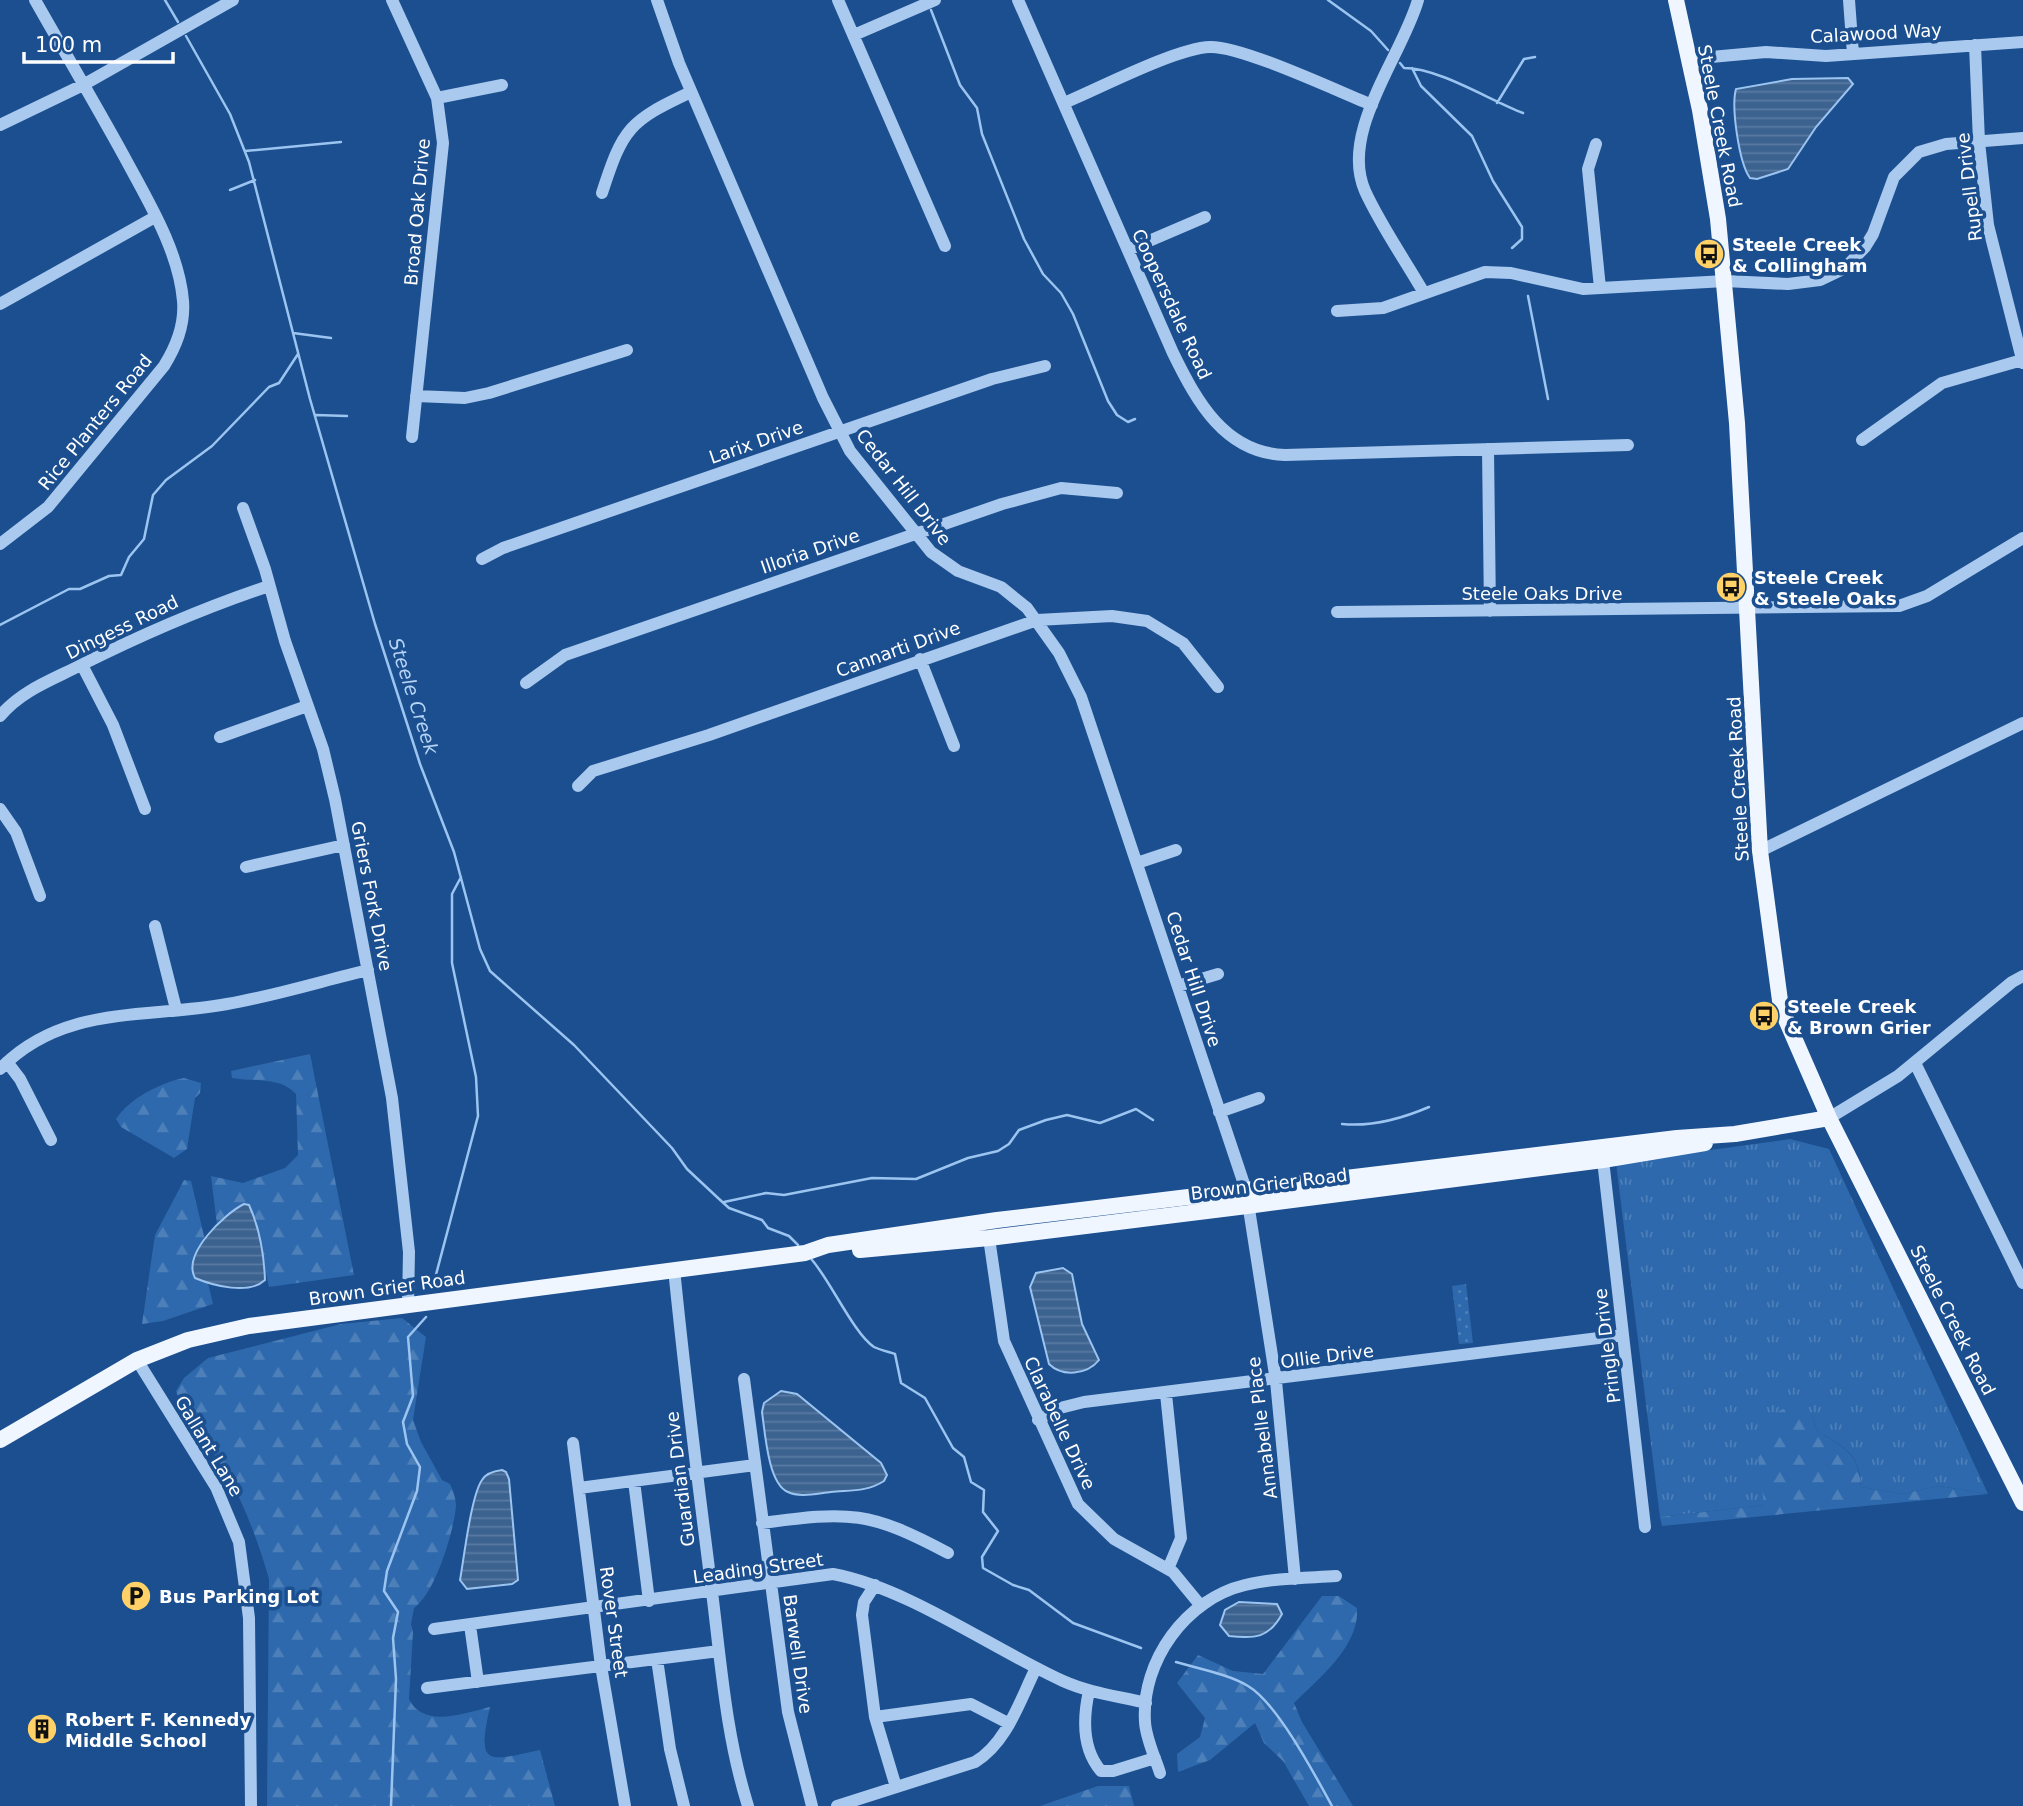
<svg xmlns="http://www.w3.org/2000/svg" width="2023" height="1806" font-family="'DejaVu Sans',sans-serif">
<style>
.grass{fill:url(#grass-tufts)}
.forest{fill:url(#forest-firs)}
.park{fill:url(#park-dots)}
.water{fill:url(#water-rules);stroke:#9cc4f0;stroke-width:2}
.lines{fill:none;stroke-linecap:round;stroke-linejoin:round}
.stream{stroke:#9cc4f0;stroke-width:2.5}
.minor{stroke:#a9c9ee;stroke-width:12}
.major{stroke:#f0f6ff;stroke-width:16}
.labels{text-anchor:middle;dominant-baseline:central;stroke-width:7;stroke-linejoin:round;paint-order:stroke}
.street-label{font-size:18px;fill:#fff;stroke:#1b4f8f}
.poi-label{font-size:18px;font-weight:bold;fill:#fff;stroke:#1b4f8f;text-anchor:start}
.water-label{font-size:19px;font-style:italic;fill:#b5d3f5;stroke:#1b4f8f}
</style>
<defs>
<pattern id="grass-tufts" width="24" height="20" patternUnits="userSpaceOnUse" patternTransform="scale(1.75)"><rect width="24" height="20" fill="#2e69ad"/><path d="M3 7l-1-3M5 7V3M7 7l1-3M15 17l-1-3M17 17v-4M19 17l1-3" fill="none" stroke="#4d80b9"/></pattern>
<pattern id="forest-firs" width="22" height="20" patternUnits="userSpaceOnUse" patternTransform="scale(1.75)"><rect width="22" height="20" fill="#2e69ad"/><path d="M5 1l3.5 6h-7zM16 11l3.5 6h-7z" fill="#4d80b9"/></pattern>
<pattern id="park-dots" width="8" height="8" patternUnits="userSpaceOnUse" patternTransform="scale(1.75)"><rect width="8" height="8" fill="#2e69ad"/><path d="M2 2h.1M6 6h.1" fill="none" stroke="#4d80b9" stroke-width="1.8" stroke-linecap="round"/></pattern>
<pattern id="water-rules" width="6" height="5" patternUnits="userSpaceOnUse" patternTransform="scale(1.75)"><rect width="6" height="5" fill="#3c6290"/><path d="M0 2.5h6" fill="none" stroke="#597aa1"/></pattern>
</defs>
<rect width="100%" height="100%" fill="#1b4f8f"/>
<!-- grass -->
<path class="grass" d="M1790,1139L1829,1149L1988,1494L1939,1486L1902,1494L1861,1487C1860,1453 1844,1447 1817,1431L1813,1416L1764,1505L1660,1517L1616,1163Z"/>
<!-- forest -->
<path class="forest" d="M310,1054L354,1275L269,1287L255,1220L231,1211L217,1225L211,1176L243,1183L285,1168L298,1155L296,1094C280,1076 253,1082 232,1078L231,1071Z
M184,1078L201,1083L200,1093L195,1098L187,1149L174,1158L121,1127L116,1119C130,1098 160,1083 184,1078Z
M184,1180L191,1181L205,1240L195,1254V1278L208,1283L213,1304L163,1321L142,1324L155,1235Z
M402,1318L426,1337L413,1420L421,1442L442,1480L450,1484C453,1490 456,1499 456,1506C454,1531 435,1594 414,1608L411,1624L413,1632L409,1699C423,1729 465,1713 490,1707C476,1768 488,1761 540,1750L555,1806H267L269,1579C259,1544 245,1506 227,1474C211,1446 185,1422 176,1391L184,1378L208,1358L341,1324Z
M1796,1403L1813,1416L1817,1431C1845,1448 1859,1453 1861,1487L1902,1494L1939,1486L1988,1494L1662,1526L1660,1517L1764,1505L1758,1456L1779,1411Z
M1322,1596H1339L1357,1608C1360,1646 1318,1679 1294,1703L1302,1722L1353,1806H1309L1283,1761L1264,1743L1255,1723L1210,1760L1178,1772L1177,1754L1200,1737L1205,1718L1177,1683L1198,1655L1233,1671L1263,1674Z
M1098,1786H1129L1134,1806H1040Z"/>
<!-- park -->
<path class="park" d="M1466,1284L1473,1343L1459,1344L1452,1286Z"/>
<!-- water -->
<path class="water" d="M1848,78L1853,84L1816,127L1788,169L1757,179L1750,178C1739,163 1731,107 1736,89L1792,79Z
M244,1204L249,1205C260,1229 264,1254 265,1280C249,1295 214,1286 195,1278C182,1254 224,1214 244,1204Z
M1063,1268L1072,1274L1082,1324L1099,1360C1087,1375 1062,1377 1049,1364L1030,1287L1036,1273Z
M781,1391L797,1394L881,1463L887,1475L884,1481C867,1492 850,1490 831,1492C819,1493 799,1498 788,1492C768,1484 765,1432 762,1412L764,1403Z
M502,1470L506,1472L509,1479L518,1580L512,1584L467,1589L460,1580C464,1558 471,1496 482,1480C486,1473 494,1471 502,1470Z
M1239,1602L1277,1604L1282,1614C1269,1638 1255,1639 1229,1636L1220,1625L1225,1610Z"/>
<g class="lines">
<!-- stream -->
<path class="stream" d="M165,0L178,22
M1328,0L1371,31L1388,50
M931,10L960,85L977,108L982,134L1024,239L1043,274L1061,293L1073,314L1108,401L1117,415L1128,422L1135,419
M186,36L230,114L249,162L310,399L375,624L420,764L454,852L480,949L490,971L574,1045L672,1148L687,1169L718,1198L729,1208L762,1220L768,1228L789,1236L798,1245
M1400,63L1404,68C1439,68 1489,100 1523,113
M1412,68L1421,86L1472,136L1493,181L1522,227V239L1512,248
M1497,103L1524,59L1535,57
M245,151L341,142
M230,190L255,180
M1528,296L1548,399
M293,333L331,338
M316,415L347,416
M0,625L69,589H80L109,576L121,575L129,557L144,539L153,495L166,480L212,446L269,387L279,383L298,354
M1342,1124C1372,1127 1401,1119 1429,1107
M724,1202L766,1193L784,1195L872,1178L916,1179L968,1158L998,1151L1009,1144L1019,1130L1046,1120L1067,1115L1100,1123L1136,1109L1153,1120
M812,1260C830,1280 854,1334 874,1347C880,1350 889,1352 895,1354L901,1383L925,1398L953,1448L964,1457L971,1482L984,1490L983,1512L998,1531L982,1557L983,1568L1013,1585L1029,1590L1073,1623L1141,1648
M433,1286L478,1116L476,1077L452,963V894L461,877
M1176,1662C1199,1669 1228,1674 1248,1686C1277,1703 1315,1775 1332,1806
M391,1806L396,1679L393,1638L398,1612L384,1591L387,1571L417,1491L420,1467L407,1444L403,1422L413,1396L408,1337L426,1317"/>
<!-- minor -->
<path class="minor" d="M392,0L437,98L443,143L412,437
M657,0L679,63L823,398L850,451L931,552L958,571L1001,587L1027,608L1059,653L1081,697L1246,1190L1276,1381L1295,1579
M838,0L945,246
M1018,0L1173,353C1197,402 1225,453 1285,455L1628,445
M1418,0C1402,56 1339,132 1365,191C1381,226 1405,260 1424,293
M1849,0L1853,54
M854,35L935,0
M1975,45L1979,142L1988,225L2023,363
M1689,59L1766,52L1826,56L2023,42
M437,98L502,85
M1064,103C1098,89 1176,48 1210,47C1242,46 1337,91 1372,105
M0,125L83,85L233,0
M1596,144L1588,169L1600,288
M602,193C623,128 629,121 691,92
M1128,250L1205,217
M0,304L155,217
M1337,311L1383,308L1485,272L1511,273L1583,289L1725,281L1788,284L1820,280L1845,268L1865,247L1873,234L1894,177L1919,152L1946,144L2023,138
M416,396L465,398L489,393L627,350
M1862,440L1942,383L2022,360
M1488,449L1490,611
M243,508L265,569L285,641L323,749L335,799L392,1098L409,1252L408,1304
M0,544L48,507L164,366C176,347 185,325 183,301C179,251 148,201 125,158C96,105 65,53 35,0
M482,559L503,548L992,379L1045,366
M1337,612L1899,606L1927,596L2023,538
M920,659L954,746
M82,665L113,725L145,809
M526,683L565,655L1002,504L1061,488L1117,493
M0,716C22,690 52,680 81,665C143,634 203,608 269,586
M220,737L307,706
M578,786L593,771L709,735L1037,620L1112,616L1147,621L1183,643L1218,687
M0,809L16,832L40,896
M1760,851L2023,723
M1137,863L1176,850
M246,867L344,845
M155,926L176,1009
M1178,986L1218,974
M7,1062L20,1079L51,1140
M1915,1063L2023,1283
M0,1069C63,1004 146,1019 227,1004C274,996 322,981 368,970
M1219,1112L1259,1098
M1829,1118L1898,1076L2012,982L2023,976
M1603,1160L1645,1527
M989,1238L1004,1341L1078,1504L1114,1539L1173,1572L1201,1606
M674,1269C685,1377 698,1484 712,1592C721,1664 726,1736 748,1806
M137,1360L216,1487L239,1542L249,1618L251,1806
M744,1379L788,1712L812,1806
M1166,1394L1181,1538L1168,1569
M1038,1420L1060,1408L1084,1402L1623,1335
M573,1443L601,1666L625,1806
M634,1481L649,1601
M579,1488L755,1465
M762,1523C850,1511 869,1511 948,1553
M875,1585L864,1602L862,1615L875,1717L896,1787
M470,1625L478,1682
M434,1629L833,1574C908,1588 991,1648 1063,1681C1090,1693 1117,1696 1146,1703
M657,1659L670,1749L684,1806
M427,1688L719,1651
M1089,1691C1083,1718 1082,1749 1101,1771H1113L1155,1758
M875,1717L971,1704L1008,1723
M1160,1773C1155,1757 1146,1739 1145,1722C1141,1661 1186,1599 1245,1585C1274,1578 1306,1578 1336,1576
M837,1806L975,1762C1007,1743 1020,1700 1036,1668"/>
<!-- major -->
<path class="major" d="M1676,0L1700,110L1718,219L1737,423L1760,851L1781,1008L1829,1118L2023,1503
M860,1250L989,1238L1247,1206L1603,1160L1705,1143
M0,1440L137,1360L188,1340L249,1326L805,1253L828,1245L997,1220L1677,1138L1735,1134L1829,1118"/>
</g>
<!-- icons -->
<defs>
<g id="bus-disc" transform="scale(1.575)"><circle r="9.5" fill="#ffd166" stroke="#1b4f8f"/><path d="M-5-6H5V4H4V6H2V4H-2V6H-4V4H-5ZM-3.5-4V0h7V-4ZM-3.5 1.2v1.5H-2V1.2ZM2 1.2v1.5H3.5V1.2Z" fill="#111"/></g>
<g id="parking-disc" transform="scale(1.575)"><circle r="9.5" fill="#ffd166" stroke="#1b4f8f"/><path d="M-3.5-5.5H1a3.5 3.5 0 0 1 0 7H-1V5.5H-3.5ZM-1-3.4V-.6H.8a1.4 1.4 0 0 0 0-2.8Z" fill="#111"/></g>
<g id="building-disc" transform="scale(1.575)"><circle r="9.5" fill="#ffd166" stroke="#1b4f8f"/><path d="M-4-6H4V6H1V3H-1V6H-4ZM-2.5-4.3h1.7v1.8h-1.7ZM.8-4.3h1.7v1.8H.8ZM-2.5-1h1.7V.8h-1.7ZM.8-1h1.7V.8H.8Z" fill="#111"/></g>
</defs>
<g fill-rule="evenodd">
<use href="#bus-disc" x="1709" y="254"/>
<use href="#bus-disc" x="1731" y="587"/>
<use href="#bus-disc" x="1764" y="1016"/>
<use href="#parking-disc" x="136" y="1596"/>
<use href="#building-disc" x="42" y="1729"/>
</g>
<g class="labels">
<!-- street labels -->
<g class="street-label">
<text transform="translate(1876 33) rotate(-3)">Calawood Way</text>
<text transform="translate(1720 126) rotate(79)">Steele Creek Road</text>
<text transform="translate(1969 187) rotate(-97)">Rupell Drive</text>
<text transform="translate(417 212) rotate(-85)">Broad Oak Drive</text>
<text transform="translate(1172 304) rotate(65)">Coopersdale Road</text>
<text transform="translate(95 422) rotate(-51)">Rice Planters Road</text>
<text transform="translate(756 442) rotate(-19)">Larix Drive</text>
<text transform="translate(904 487) rotate(52)">Cedar Hill Drive</text>
<text transform="translate(810 551) rotate(-19)">Illoria Drive</text>
<text x="1542" y="593">Steele Oaks Drive</text>
<text transform="translate(122 627) rotate(-26)">Dingess Road</text>
<text transform="translate(898 649) rotate(-20)">Cannarti Drive</text>
<text transform="translate(1738 779) rotate(-93)">Steele Creek Road</text>
<text transform="translate(372 896) rotate(79)">Griers Fork Drive</text>
<text transform="translate(1194 979) rotate(72)">Cedar Hill Drive</text>
<text transform="translate(1269 1184) rotate(-7)">Brown Grier Road</text>
<text transform="translate(387 1288) rotate(-8)">Brown Grier Road</text>
<text transform="translate(1953 1320) rotate(63)">Steele Creek Road</text>
<text transform="translate(1607 1346) rotate(-97)">Pringle Drive</text>
<text transform="translate(1327 1356) rotate(-7)">Ollie Drive</text>
<text transform="translate(1060 1423) rotate(65)">Clarabelle Drive</text>
<text transform="translate(1262 1428) rotate(-97)">Annabelle Place</text>
<text transform="translate(209 1446) rotate(59)">Gallant Lane</text>
<text transform="translate(680 1479) rotate(-97)">Guardian Drive</text>
<text transform="translate(758 1568) rotate(-8)">Leading Street</text>
<text transform="translate(614 1622) rotate(82)">Rover Street</text>
<text transform="translate(798 1654) rotate(82)">Barwell Drive</text>
</g>
<!-- poi labels -->
<g class="poi-label">
<text x="1732" y="244">Steele Creek<tspan x="1732" dy="21">&amp; Collingham</tspan></text>
<text x="1754" y="577">Steele Creek<tspan x="1754" dy="21">&amp; Steele Oaks</tspan></text>
<text x="1787" y="1006">Steele Creek<tspan x="1787" dy="21">&amp; Brown Grier</tspan></text>
<text x="159" y="1596">Bus Parking Lot</text>
<text x="65" y="1719">Robert F. Kennedy<tspan x="65" dy="21">Middle School</tspan></text>
</g>
<!-- water labels -->
<g class="water-label">
<text transform="translate(414 696) rotate(72)">Steele Creek</text>
</g>
</g>
<!-- scale -->
<path d="M24 52v10h149v-10" fill="none" stroke="#ffffff" stroke-width="3.5"/>
<text x="35" y="52" font-size="21" fill="#ffffff" stroke="#1b4f8f" stroke-width="5" paint-order="stroke">100 m</text>
</svg>
